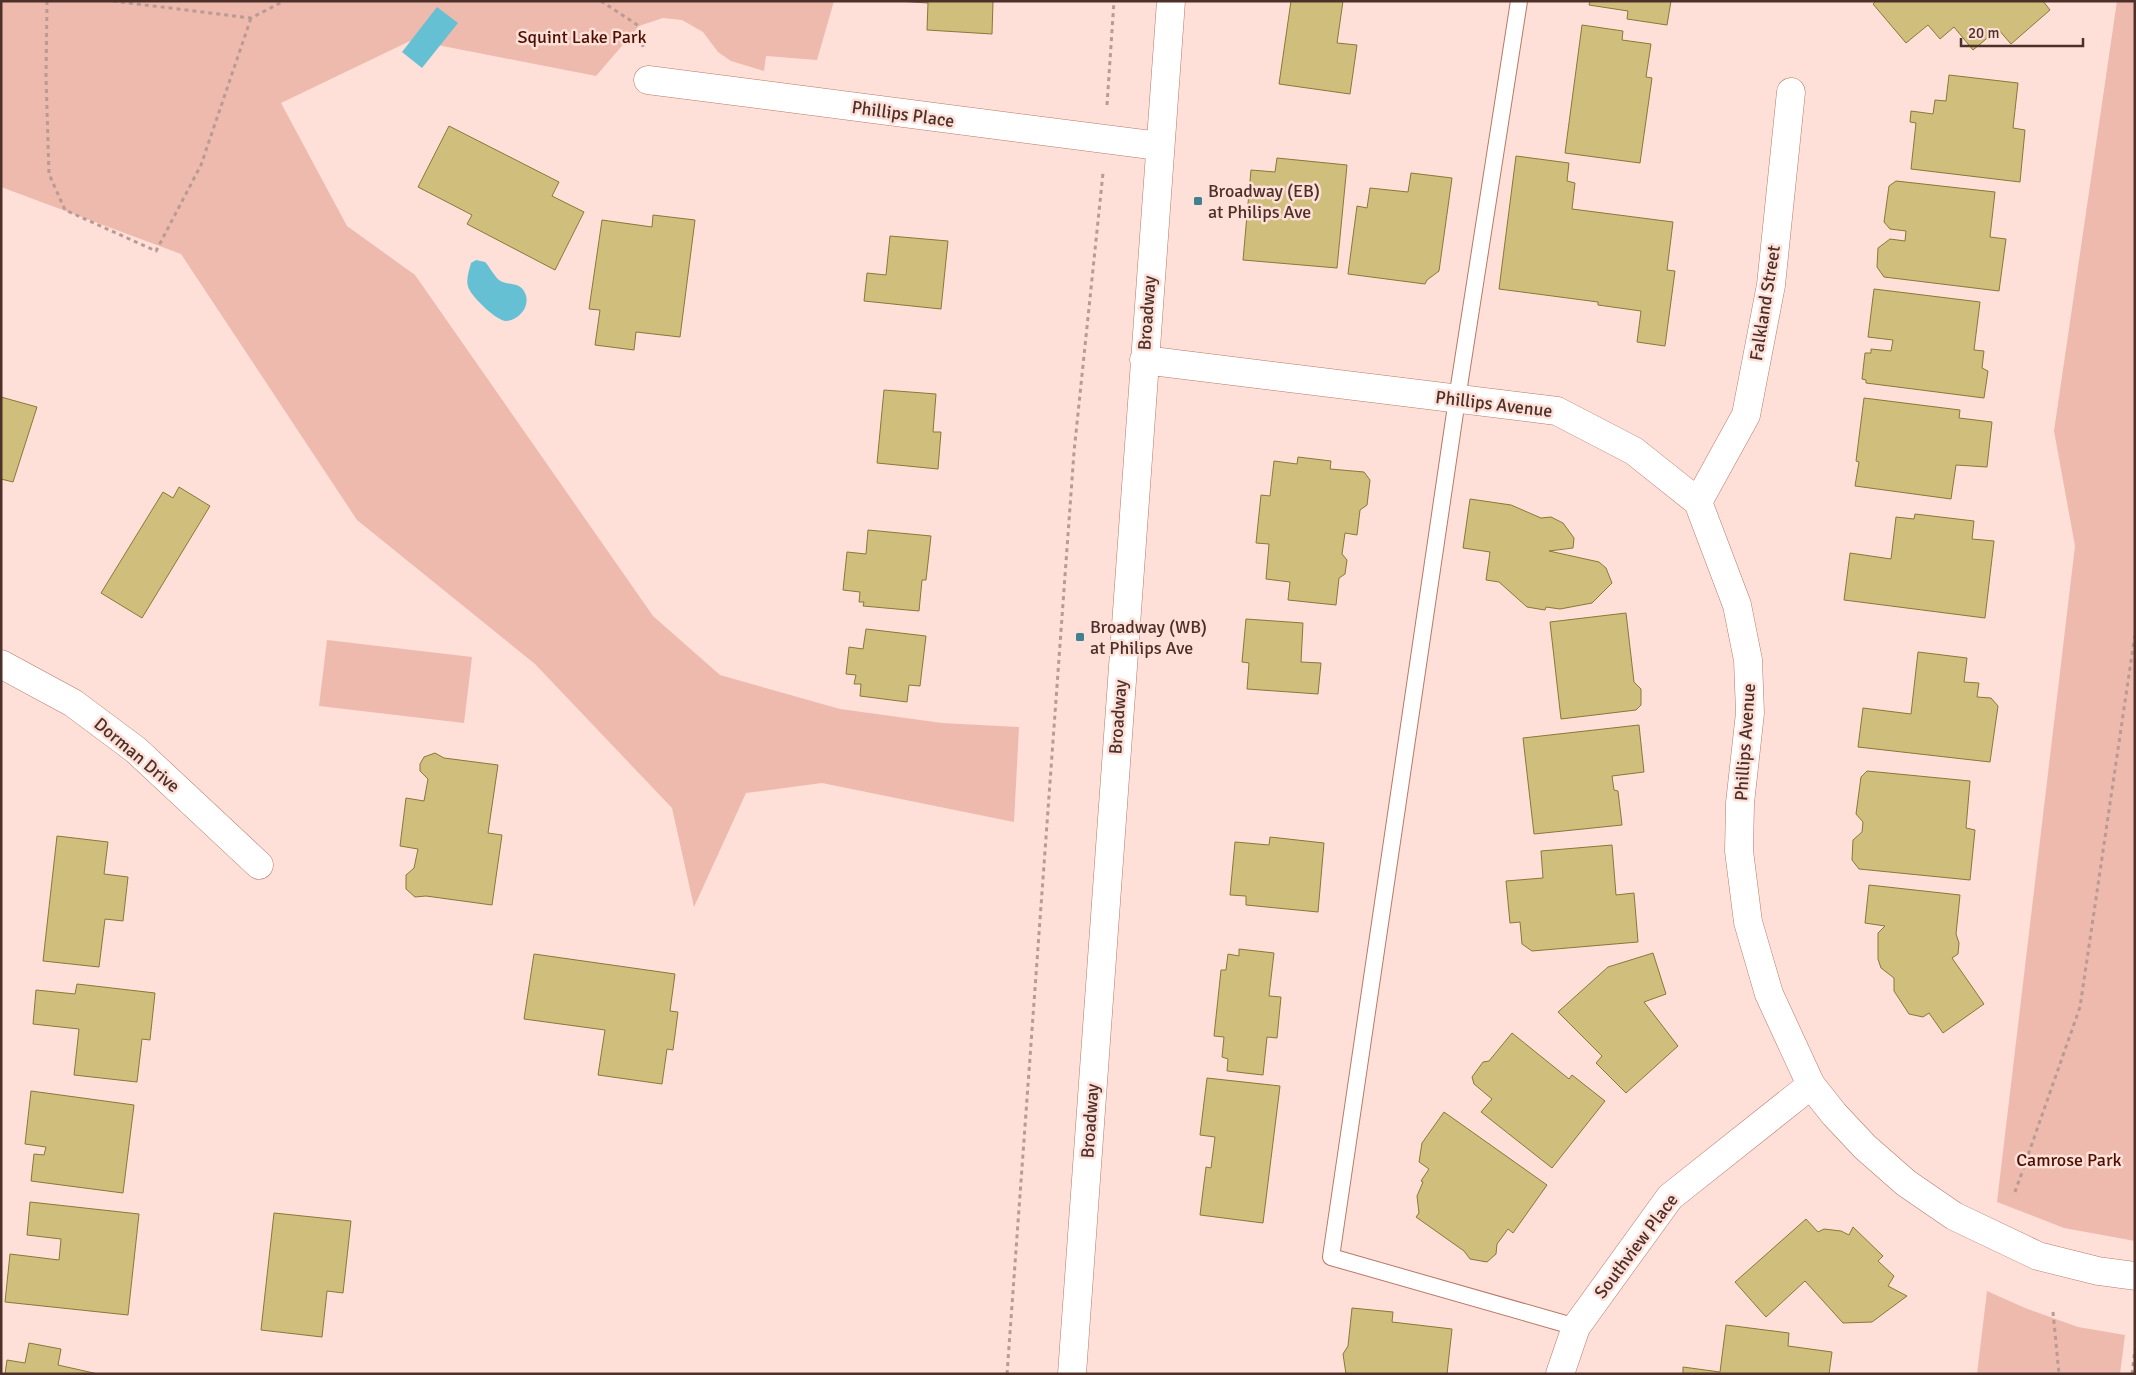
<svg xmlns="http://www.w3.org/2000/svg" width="2136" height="1375" font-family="Signika,sans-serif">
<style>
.green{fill:#eebaad}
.water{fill:#66c0d4}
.building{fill:#d0be7d;stroke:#897837}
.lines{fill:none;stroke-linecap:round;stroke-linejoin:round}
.lane-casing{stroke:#b97867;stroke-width:18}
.street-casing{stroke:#b97867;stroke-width:29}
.secondary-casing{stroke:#b97867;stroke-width:29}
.path{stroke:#b89b93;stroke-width:3;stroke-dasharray:4 4;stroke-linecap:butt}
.lane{stroke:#fff;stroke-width:16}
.street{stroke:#fff;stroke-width:28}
.secondary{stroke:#fff;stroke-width:28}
.poi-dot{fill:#3e8291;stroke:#fee0d8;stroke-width:2}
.labels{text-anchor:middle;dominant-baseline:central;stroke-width:5;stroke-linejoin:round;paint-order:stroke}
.park-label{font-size:18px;fill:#4e0f02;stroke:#fee0d8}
.street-label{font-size:18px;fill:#4c3029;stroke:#fee0d8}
.poi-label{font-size:18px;fill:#4c3029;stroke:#fee0d8;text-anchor:start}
</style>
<rect width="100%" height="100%" fill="#fee0d8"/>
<!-- green -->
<path class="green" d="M1,1H834L817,60L766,56L764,71L731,61L718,52L703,32L682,20L663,18L639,26L596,76L412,40L281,103L347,226L415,275L653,616L720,675L840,709L942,723L1019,727L1014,822L822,783L746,793L694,907L672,808L535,664L357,520L181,254L1,187Z
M2117,1H2135V1241L2064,1228L1997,1202L2075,546L2054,431Z
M327,640L472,657L464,723L319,706Z
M1987,1291L2025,1308L2078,1327L2125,1335L2120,1374H1977Z"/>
<!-- water -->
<path class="water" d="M437,7L458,23L422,68L402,52Z
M476,260L485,262C489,266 495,277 499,280C507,286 520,281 525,293C531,306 519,320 506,321C497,321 473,298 469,289C465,281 469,271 471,263Z"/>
<!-- building -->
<path class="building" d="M898,1H993L992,34L927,30L928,3Z
M1291,1H1343L1337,43L1357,45L1350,94L1279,84Z
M1590,1H1671L1667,25L1627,19L1628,11L1589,5Z
M1876,1H2043L2050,10L2011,44L1998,29L1973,50L1954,27L1940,39L1928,25L1906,43L1873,4Z
M1582,25L1623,31L1622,40L1651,44L1646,77L1652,78L1640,163L1565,153Z
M1949,75L2018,83L2013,128L2025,130L2020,182L1911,169L1916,123L1910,122L1911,111L1933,114L1935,100L1946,101Z
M449,126L559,182L552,196L584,212L555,270L467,224L472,215L418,187Z
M1516,156L1569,163L1567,181L1575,183L1572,209L1673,222L1667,270L1675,271L1665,346L1637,342L1641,311L1598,305V302L1499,289Z
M1277,158L1347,165L1337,268L1243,260L1251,170L1275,172Z
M1411,173L1452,178L1439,271L1427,280L1425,284L1348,274L1357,206L1367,208L1370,188L1408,192Z
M1896,181L1995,192L1990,237L2006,239L1999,291L1884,277L1877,267L1878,248L1890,239L1905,241L1906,231L1890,229L1884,222L1889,186Z
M653,215L695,220L680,337L636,332L634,350L595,345L600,310L589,309L602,220L652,227Z
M890,236L948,241L941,309L864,301L867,273L886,275Z
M1874,289L1980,302L1974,350L1984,351L1982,368L1988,371L1984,398L1866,383V380L1862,379L1865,353H1871V349L1891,351L1893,340L1868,337Z
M884,390L936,394L933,432H941L938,469L877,463Z
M1,397L37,407L13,482L1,479Z
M1864,398L1960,410L1959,418L1992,422L1987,467L1956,465L1951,499L1855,486L1859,462L1856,461Z
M1298,457L1331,461L1330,469L1364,472L1370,480L1367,505L1360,510L1357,535L1345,533L1342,554L1347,560L1345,574L1339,578L1336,605L1288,600L1290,582L1266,579L1269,544L1256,543L1261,495L1270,496L1274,461L1297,464Z
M179,487L210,506L142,618L101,593L163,492L173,498Z
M1470,499L1511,505L1541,518L1551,517L1563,523L1574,538L1573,548L1549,551L1599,562L1606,568L1612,583L1592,603L1560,609L1546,607L1545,610L1527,607L1499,582L1486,580L1490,552L1463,548Z
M1915,514L1974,521L1972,539L1994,541L1985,618L1844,600L1850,553L1891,559L1896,517L1914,519Z
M868,530L931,536L926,580H922L919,611L863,606L864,602H859L860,592L843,590L847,552L866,554Z
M1626,613L1634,682L1641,689V705L1636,710L1561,719L1550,622Z
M1246,619L1303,623L1301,662L1321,663L1318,694L1247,689L1249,663L1242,662Z
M866,629L926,636L920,686L909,685L907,702L860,696L861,684H854L856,675L846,674L849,647L863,649Z
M1918,652L1967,658L1964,682L1979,683L1977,697L1991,698L1998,706L1990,762L1858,747L1863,708L1911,714Z
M1639,725L1644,772L1612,776L1614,790L1618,791L1622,825L1534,834L1523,738Z
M435,753L444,758L498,765L488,833L502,835L492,905L426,896L415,897L406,889V875L414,868L418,849L400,846L406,798L424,801L428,779L420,771V764L424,757Z
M1867,771L1970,781L1966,828L1975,830L1970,880L1859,869L1852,860L1853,840L1862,832L1863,822L1856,814L1861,777Z
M57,836L108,842L104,874L128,877L123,921L105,919L99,967L43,961Z
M1270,837L1324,843L1318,912L1246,905V896L1230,895L1235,842L1269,845Z
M1612,845L1616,895L1634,893L1638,942L1532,951L1522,944L1520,922L1510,923L1506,881L1543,878L1541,851Z
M1869,885L1960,895L1956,934L1959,943L1958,954L1952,958L1984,1004L1943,1033L1929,1013L1923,1017L1909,1014L1894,991V978L1881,968L1878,959V933L1885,926L1865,923Z
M1239,949L1274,953L1269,996L1281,997L1277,1038L1267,1037L1263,1075L1227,1071L1228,1059L1222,1057L1224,1037L1214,1036L1221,970H1226L1228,954L1239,956Z
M1653,953L1666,994L1644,1002L1678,1046L1626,1093L1596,1063L1602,1056L1558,1012L1608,967Z
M534,954L675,974L670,1011L678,1012L673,1050L667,1049L662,1084L598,1075L605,1030L524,1019Z
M77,984L155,993L150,1040L142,1039L137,1082L74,1075L79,1029L33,1024L36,990L75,994Z
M1512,1033L1569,1079L1572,1075L1605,1101L1552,1168L1481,1112L1492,1099L1474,1084L1472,1077L1483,1062L1489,1061Z
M1207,1078L1280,1086L1263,1223L1200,1215L1206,1167L1211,1168L1215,1137L1200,1135Z
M31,1091L134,1105L123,1193L31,1181L34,1154L44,1155L46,1147L25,1144Z
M1444,1112L1547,1185L1513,1233L1508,1229L1497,1244L1496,1254L1487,1262L1470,1259L1464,1251L1416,1217L1419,1213L1417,1196L1423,1182L1421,1181L1429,1169L1419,1162L1422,1143Z
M30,1202L139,1214L128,1315L5,1302L10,1254L59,1260L61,1239L27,1235Z
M274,1213L351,1221L343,1293L327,1291L322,1337L261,1330Z
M1806,1219L1818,1232L1824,1229L1841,1231L1849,1235L1853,1227L1883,1256L1878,1261L1894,1276L1888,1286L1907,1296L1872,1322L1843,1323L1805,1281L1766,1317L1735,1282Z
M1352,1308L1393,1312L1392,1322L1452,1329L1447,1374H1346L1343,1354L1348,1346Z
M1726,1325L1789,1333L1788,1346L1832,1352L1829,1374H1683V1367L1720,1372Z
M29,1343L61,1349L58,1365L98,1374H5L7,1360L25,1363Z"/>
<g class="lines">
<!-- lane casing -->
<g class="lane-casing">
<path id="lane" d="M1519,1L1457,399L1331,1257L1576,1327"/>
</g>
<!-- street casing -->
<g class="street-casing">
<path id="street" d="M648,80L1159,146
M1698,502L1746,415L1771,285L1791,92
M1,664L73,703L136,750L259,865
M1560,1374L1576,1327L1670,1197L1811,1085"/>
</g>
<!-- secondary casing -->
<g class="secondary-casing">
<path id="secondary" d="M1144,360L1557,411L1634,451L1698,502L1737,605L1748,660L1750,713L1740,803L1739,851L1748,922L1769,994L1811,1085L1834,1114L1865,1147L1906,1183L1954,1216L2038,1256L2098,1271L2135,1276
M1072,1374L1171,1"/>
</g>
<!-- path -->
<path class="path" d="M47,1L46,77L49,174L65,210L156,251L201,165L251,18
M113,1L251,18L284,1
M601,1L639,26L643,47
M1107,105L1114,1
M2015,1192L2080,1007L2135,634
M2053,1312L2059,1374
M1007,1374L1074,452L1103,173
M2132,1374L2135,1349"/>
<!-- lane -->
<use href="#lane" class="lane"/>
<!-- street -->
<use href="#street" class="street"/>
<!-- secondary -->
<use href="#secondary" class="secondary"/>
</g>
<!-- markers -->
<g class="poi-dot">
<rect x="1193" y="196" width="10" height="10" rx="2.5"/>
<rect x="1075" y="632" width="10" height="10" rx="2.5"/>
</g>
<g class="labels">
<!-- park labels -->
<g class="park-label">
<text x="582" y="37">Squint Lake Park</text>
<text x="2069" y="1160">Camrose Park</text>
</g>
<!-- street labels -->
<g class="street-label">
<text transform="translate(903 114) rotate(8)">Phillips Place</text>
<text transform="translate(1765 303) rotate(-81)">Falkland Street</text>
<text transform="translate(1147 313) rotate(-86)">Broadway</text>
<text transform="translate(1494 404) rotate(7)">Phillips Avenue</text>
<text transform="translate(1118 717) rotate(-86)">Broadway</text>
<text transform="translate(1745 742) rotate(-86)">Phillips Avenue</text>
<text transform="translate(137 755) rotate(40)">Dorman Drive</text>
<text transform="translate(1090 1121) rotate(-86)">Broadway</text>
<text transform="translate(1636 1246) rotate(-53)">Southview Place</text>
</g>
<!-- poi labels -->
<g class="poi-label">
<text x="1208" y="191">Broadway (EB)<tspan x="1208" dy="21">at Philips Ave</tspan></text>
<text x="1090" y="627">Broadway (WB)<tspan x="1090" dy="21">at Philips Ave</tspan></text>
</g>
</g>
<!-- border -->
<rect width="2136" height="1375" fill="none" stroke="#4c3029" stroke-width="5"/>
<!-- scale -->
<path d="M1961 38v8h122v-8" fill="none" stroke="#4c3029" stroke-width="2.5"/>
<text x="1968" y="38" font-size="15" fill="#4c3029" stroke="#fee0d8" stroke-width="4" paint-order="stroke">20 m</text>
</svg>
